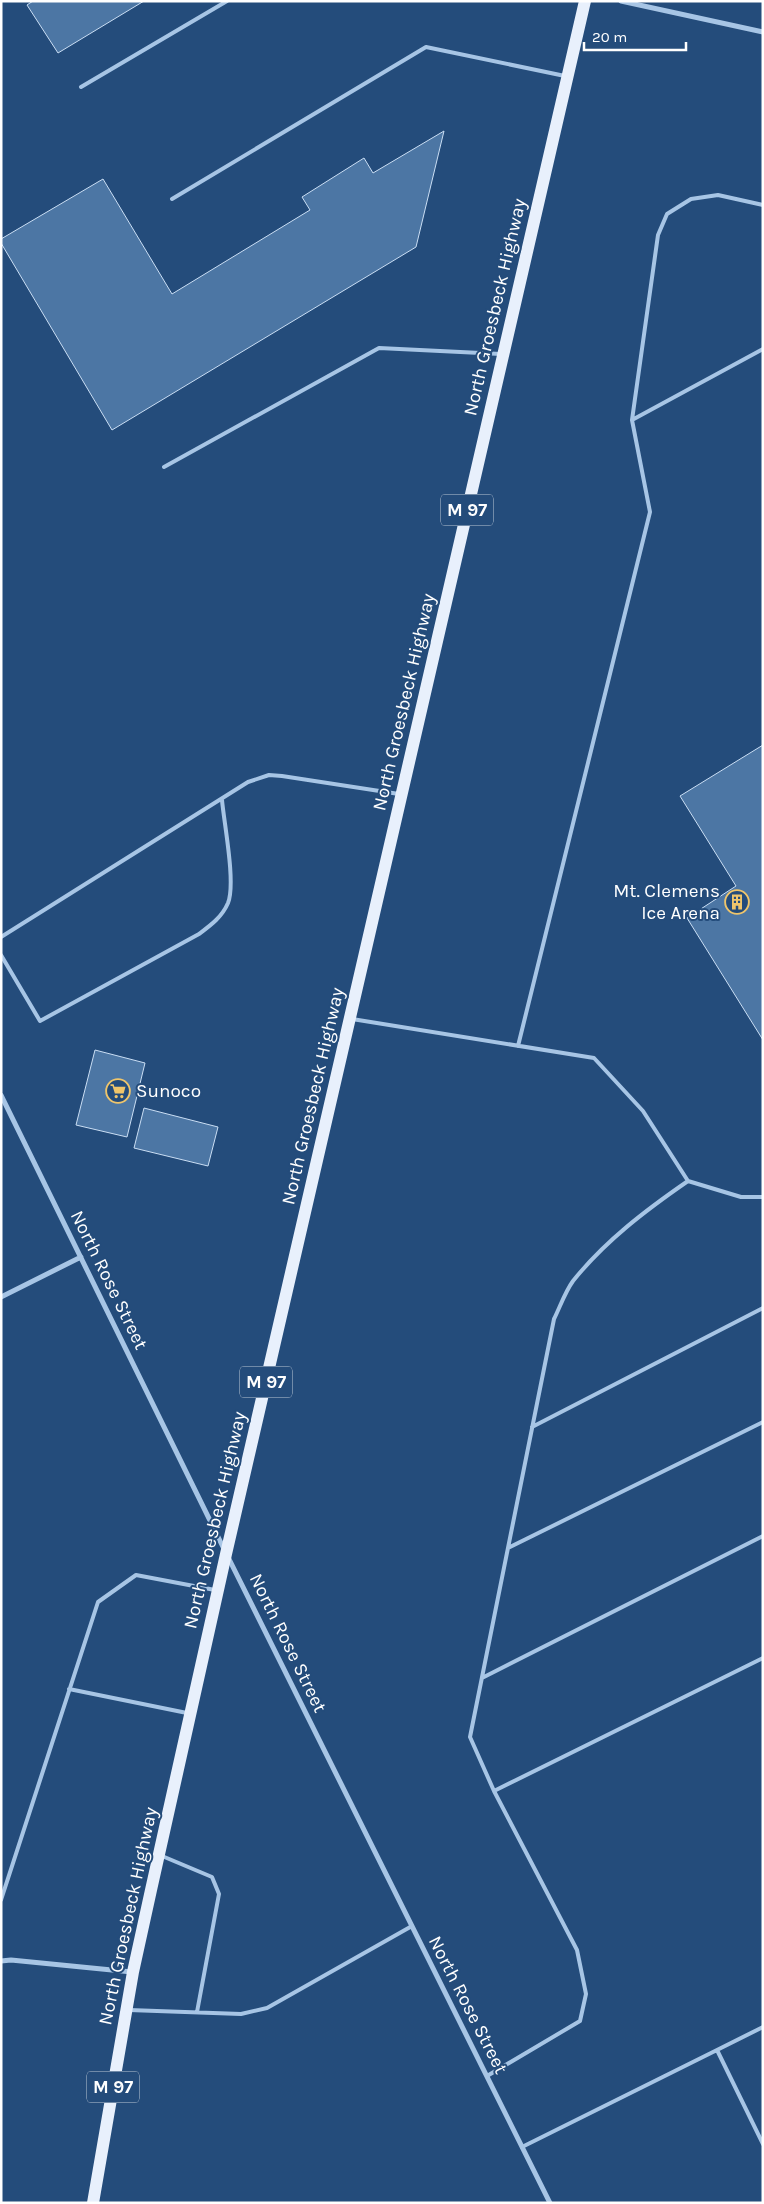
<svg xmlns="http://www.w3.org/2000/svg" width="764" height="2204" font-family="Karla,sans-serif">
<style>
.building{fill:#4c76a4;stroke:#cadef4}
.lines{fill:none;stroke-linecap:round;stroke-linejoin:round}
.lane{stroke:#a7c5e5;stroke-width:4}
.street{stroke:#a7c5e5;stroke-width:5}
.primary{stroke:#e8f0fc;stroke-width:12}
.labels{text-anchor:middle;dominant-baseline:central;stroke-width:4;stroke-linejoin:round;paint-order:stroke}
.shield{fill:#244c7b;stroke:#bdc9d7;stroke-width:1}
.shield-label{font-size:18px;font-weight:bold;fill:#fff}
.street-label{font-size:19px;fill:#fff;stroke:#244c7b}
.poi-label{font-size:19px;fill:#fff;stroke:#244c7b;text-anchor:end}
</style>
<rect width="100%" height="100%" fill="#244c7b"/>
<!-- building -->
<path class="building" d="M33,1H144L58,53L27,5Z
M444,131L416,247L112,430L1,243V239L103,179L172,294L310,210L302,197L364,158L373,173Z
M763,745V1040L687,918L736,886L680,796Z
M95,1050L145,1063L127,1137L76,1125Z
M144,1108L218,1127L208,1166L134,1148Z"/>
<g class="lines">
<!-- lane -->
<path class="lane" d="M81,87L227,1
M172,199L426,47L565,76
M632,420L658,235L667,214L691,199L718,195L763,205
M164,467L379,348L501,354
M1,937L248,782L269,775L282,776L399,794
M1,955L40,1021L199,934C211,925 222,917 228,903C236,883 224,823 222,800
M352,1019L594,1058L643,1111L688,1181L741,1197H763
M518,1046L650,512L632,420L763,349
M532,1427L763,1308
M508,1548L763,1422
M482,1678L763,1536
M69,1689L187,1713
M494,1791L470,1737L554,1319C560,1307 565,1292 573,1281C605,1241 646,1210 688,1181
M162,1856L212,1877L219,1894L197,2012
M1,1900L98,1602L136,1575L215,1590
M129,2010L241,2014L267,2008L412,1926
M717,2050L763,2027
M487,2076L580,2021L586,1994L577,1950L494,1791L763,1658
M522,2147L717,2050L763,2144"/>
<!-- street -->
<path class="street" d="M621,1L763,32
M1,1095L224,1549
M1,1297L81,1257
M228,1557L550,2203
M1,1961L11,1960L132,1972"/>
<!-- primary -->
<path class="primary" d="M93,2203L133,1972L151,1890L226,1554L585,1"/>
</g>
<!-- icons -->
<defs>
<g id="building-ring" transform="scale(1.25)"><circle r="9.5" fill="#244c7b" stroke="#efc56b" stroke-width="1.5"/><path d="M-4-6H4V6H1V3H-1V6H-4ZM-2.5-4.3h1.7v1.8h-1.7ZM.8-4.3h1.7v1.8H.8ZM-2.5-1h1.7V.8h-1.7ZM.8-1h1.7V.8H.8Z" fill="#efc56b"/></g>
<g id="supermarket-ring" transform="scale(1.25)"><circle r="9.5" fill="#244c7b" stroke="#efc56b" stroke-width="1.5"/><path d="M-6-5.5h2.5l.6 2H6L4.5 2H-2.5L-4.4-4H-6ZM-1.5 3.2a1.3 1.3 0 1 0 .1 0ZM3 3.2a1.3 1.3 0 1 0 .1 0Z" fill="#efc56b"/></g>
</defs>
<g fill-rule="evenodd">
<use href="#building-ring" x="737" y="902"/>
<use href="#supermarket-ring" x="118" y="1091"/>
</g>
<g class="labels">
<!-- shield labels -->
<g class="shield">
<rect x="441" y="494.5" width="52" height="31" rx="4"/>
<rect x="240" y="1366.5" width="52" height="31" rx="4"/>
<rect x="87" y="2071.5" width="52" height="31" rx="4"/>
</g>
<g class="shield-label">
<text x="467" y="510">M 97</text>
<text x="266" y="1382">M 97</text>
<text x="113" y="2087">M 97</text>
</g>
<!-- street labels -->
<g class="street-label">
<text transform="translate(495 307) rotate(-77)">North Groesbeck Highway</text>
<text transform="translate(404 702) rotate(-77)">North Groesbeck Highway</text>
<text transform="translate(313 1096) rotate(-77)">North Groesbeck Highway</text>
<text transform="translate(109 1280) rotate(64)">North Rose Street</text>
<text transform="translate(215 1520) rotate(-77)">North Groesbeck Highway</text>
<text transform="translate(288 1643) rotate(64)">North Rose Street</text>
<text transform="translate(128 1916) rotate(-78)">North Groesbeck Highway</text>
<text transform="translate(468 2005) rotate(63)">North Rose Street</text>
</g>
<!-- poi labels -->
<g class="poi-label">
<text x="720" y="891">Mt. Clemens<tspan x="720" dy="22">Ice Arena</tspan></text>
<text x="136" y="1091" text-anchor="start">Sunoco</text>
</g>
</g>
<!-- border -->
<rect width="764" height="2204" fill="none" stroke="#ffffff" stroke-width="5"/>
<!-- scale -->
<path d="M584 42v8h102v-8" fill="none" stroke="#ffffff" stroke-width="2.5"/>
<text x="592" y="42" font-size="15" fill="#ffffff" stroke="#244c7b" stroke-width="4" paint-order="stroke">20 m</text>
</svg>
